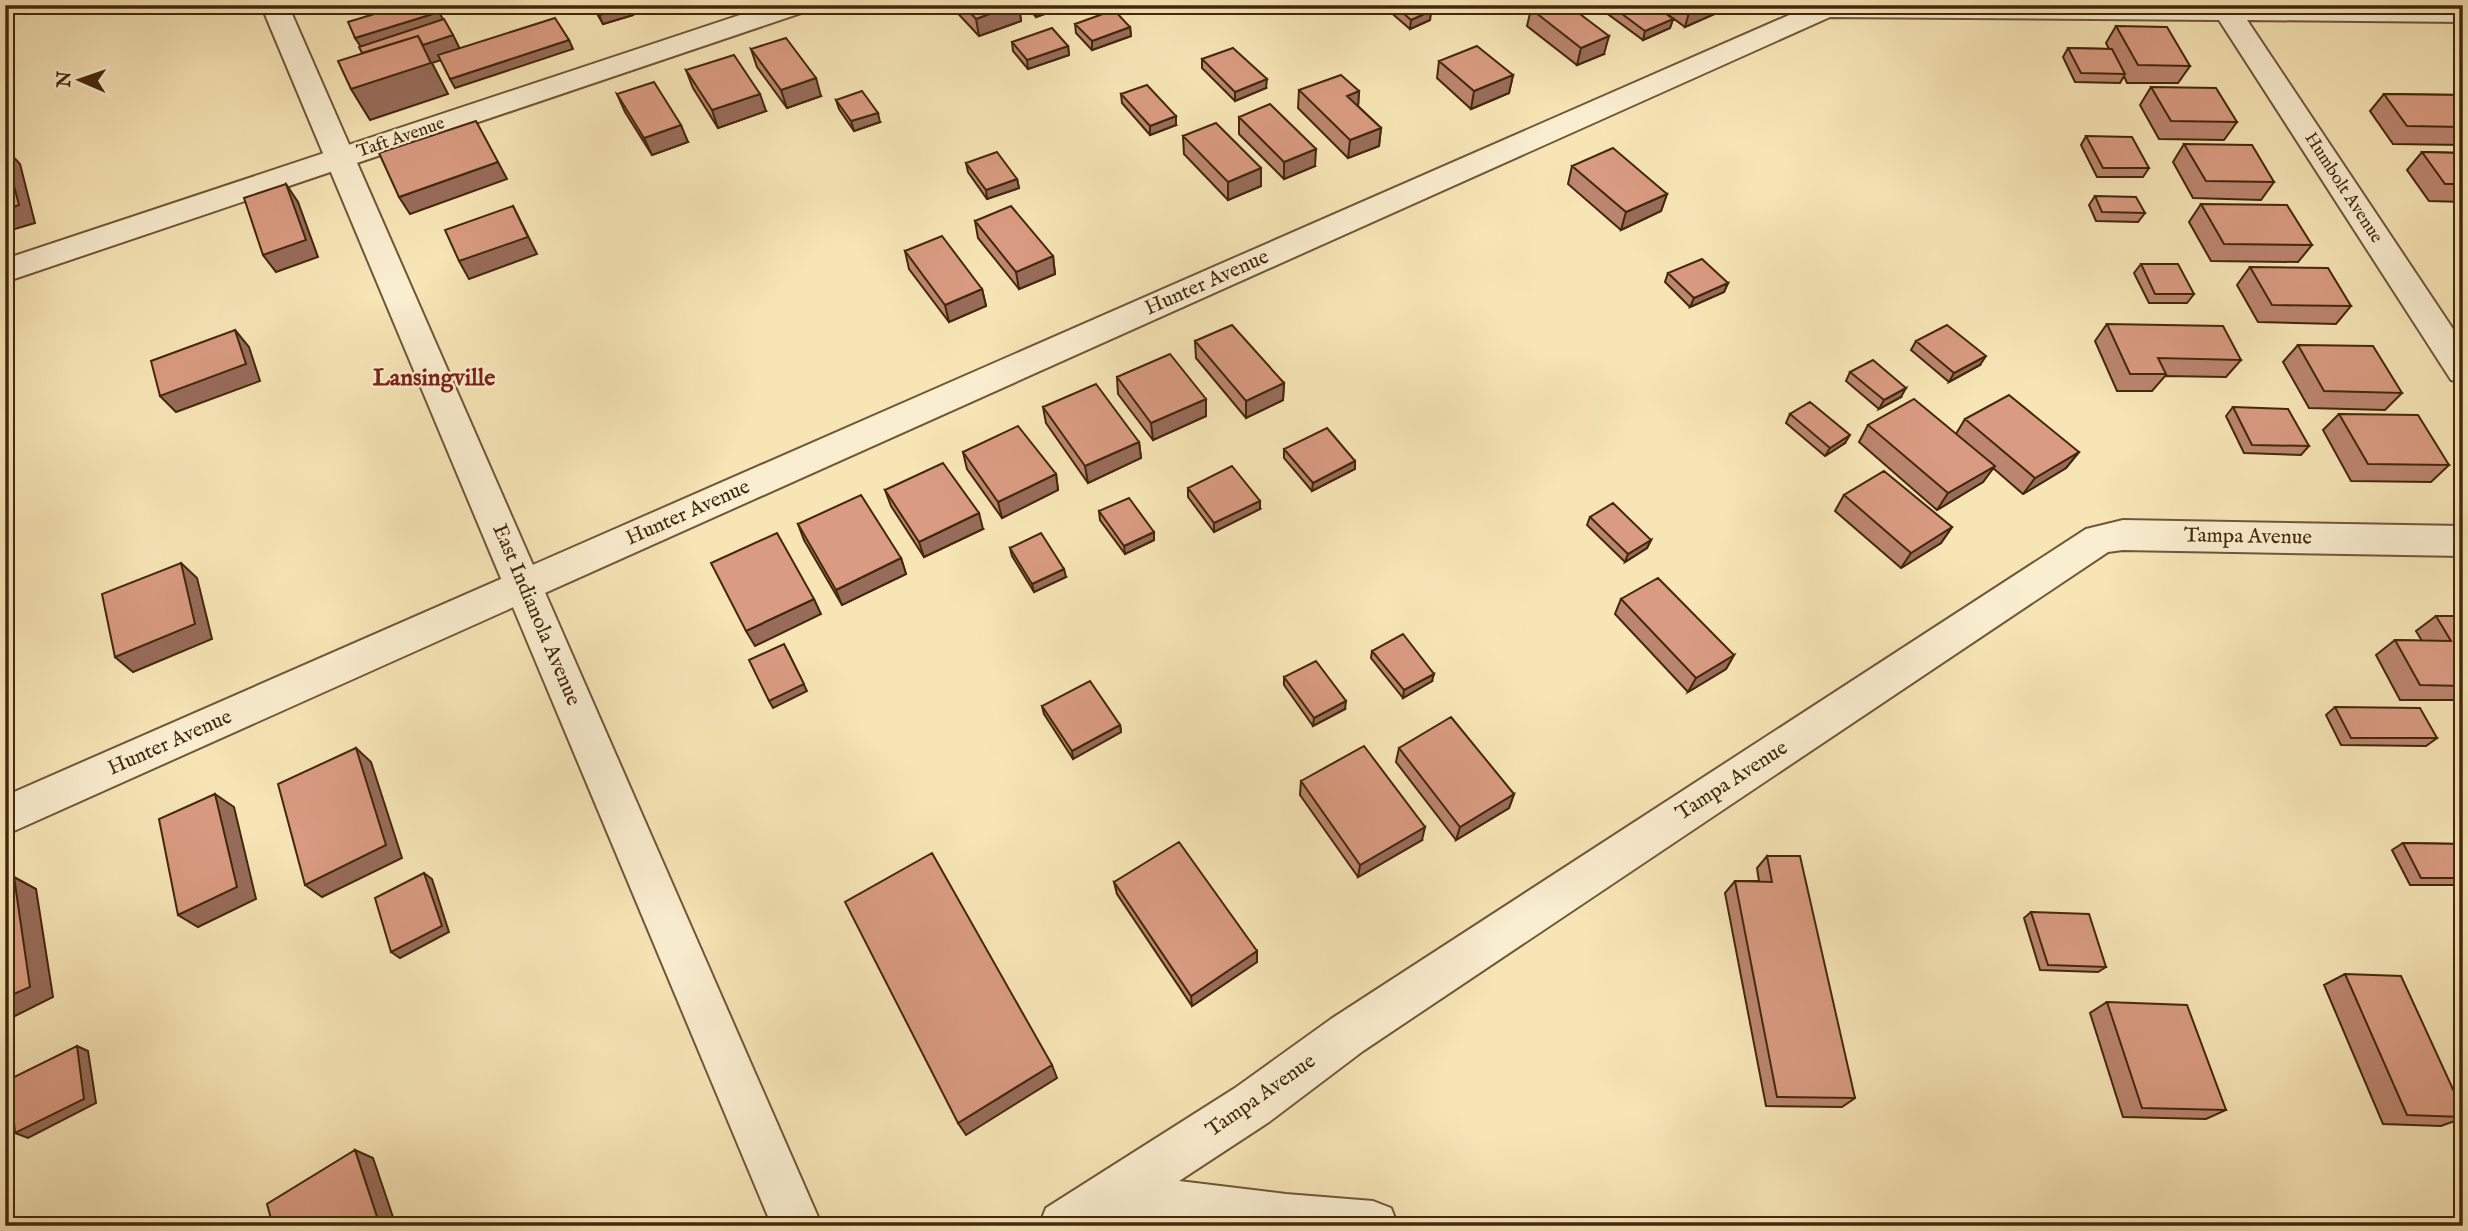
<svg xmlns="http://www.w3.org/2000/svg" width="2468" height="1231" font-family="'IM FELL English',serif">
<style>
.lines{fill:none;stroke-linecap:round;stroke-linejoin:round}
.minor-casing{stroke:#6f5736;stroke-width:4}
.tertiary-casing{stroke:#6f5736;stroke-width:4}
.minor{fill:#faeed0;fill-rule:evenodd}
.tertiary{fill:#faeed0;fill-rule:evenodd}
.wall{fill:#bb856f;stroke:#42280b;stroke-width:2}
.shaded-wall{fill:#986c5a;stroke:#42280b;stroke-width:2}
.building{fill:#d99b81;stroke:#42280b;stroke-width:2}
.labels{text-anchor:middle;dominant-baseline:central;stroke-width:5;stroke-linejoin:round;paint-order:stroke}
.far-street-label{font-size:18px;fill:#42280b;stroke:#faeed0}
.street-label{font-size:21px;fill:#42280b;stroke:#faeed0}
.quarter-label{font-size:24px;font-weight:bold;fill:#7a1f14;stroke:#faeed0}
</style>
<rect width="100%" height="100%" fill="#f7e5b6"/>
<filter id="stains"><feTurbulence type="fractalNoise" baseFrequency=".00286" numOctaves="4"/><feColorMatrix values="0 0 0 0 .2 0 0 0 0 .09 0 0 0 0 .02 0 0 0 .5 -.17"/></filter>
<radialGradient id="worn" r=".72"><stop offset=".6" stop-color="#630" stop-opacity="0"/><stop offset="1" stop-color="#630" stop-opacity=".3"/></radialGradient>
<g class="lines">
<!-- minor casing -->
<g class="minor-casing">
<path id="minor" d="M770,5H810L807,11L5,282V259Z
M1812,5L2463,6V22L2247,20L2463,344V383L2451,380L2219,20L1830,17L5,835V796Z
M2123,520L2463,526V556L2123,550L2108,552L1363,1051L1269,1122L1179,1181L1286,1194L1373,1201L1391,1208L1398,1226H1144L1115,1222L1109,1226H1039L1046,1208L1235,1088L1331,1019L2086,529Z"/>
</g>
<!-- tertiary casing -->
<g class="tertiary-casing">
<path id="tertiary" d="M261,5H288L822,1226H772Z"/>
</g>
<!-- minor -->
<use href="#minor" class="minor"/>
<!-- tertiary -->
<use href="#tertiary" class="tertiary"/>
</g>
<!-- wall -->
<path class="wall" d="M592,5H629L633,15L603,24Z
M950,5H1019L1021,21L979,36Z
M1026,5H1069L1036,17Z
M1388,5H1424L1431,11L1430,20L1410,29L1388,10Z
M1602,5H1654L1673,19L1670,28L1643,40L1601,9Z
M1655,5H1722L1719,12L1685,27Z
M1531,9L1604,54L1577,65L1527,26Z
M1075,24L1130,27L1131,36L1092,50L1076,33Z
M2116,26L2190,66L2178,83H2127L2124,76L2120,83L2075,82L2063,57L2068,48L2109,49L2106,43Z
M1012,42L1068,46L1069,55L1028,69L1013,51Z
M751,49L821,96L787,108L757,67Z
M1202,59L1266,88L1235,101L1202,68Z
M1439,61L1513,75L1509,93L1471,109L1437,78Z
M686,70L766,111L718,128L693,88Z
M2151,87L2237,122L2224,140L2159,139L2140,105Z
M1299,90L1359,91L1358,106L1381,128L1379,146L1348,158L1298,108Z
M617,94L688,142L652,155L625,112Z
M1121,94L1176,125L1150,135L1122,103Z
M2384,94L2463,95V145L2393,144L2370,111Z
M836,100L880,122L854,131L839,109Z
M1239,117L1315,166L1284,179L1239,134Z
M1183,136L1261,168V186L1228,200L1184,154Z
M2086,136L2149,168L2143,177H2097L2081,145Z
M2184,144L2274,182L2261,200L2193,198L2173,162Z
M2422,152L2463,153V202L2429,201L2407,170Z
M966,163L1017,179L1019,188L987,199L968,172Z
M1572,166L1667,194L1661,211L1621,230L1568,184Z
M2095,196L2145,213L2138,222L2096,221L2089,205Z
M2201,204L2312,245L2298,262L2211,261L2189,222Z
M975,221L1053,256L1055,274L1019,289L978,238Z
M905,251L982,289L986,306L949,322L909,269Z
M2141,264L2194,294L2187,303H2149L2134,273Z
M2250,267L2351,306L2336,324L2258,322L2237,285Z
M1668,273L1728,283L1724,292L1690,307L1665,282Z
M2107,324L2241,360L2226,377L2165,376L2152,391H2117L2095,341Z
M1195,341L1284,383L1283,400L1246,418L1196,358Z
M1916,341L1980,365L1949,382L1911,350Z
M2298,345L2402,393L2385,410L2309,408L2283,362Z
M1850,372L1901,397L1879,409L1846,381Z
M1117,377L1206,399V416L1153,440L1118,394Z
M1043,407L1139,442L1141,458L1088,483L1046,423Z
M2233,407L2309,446L2301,455L2244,453L2226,416Z
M1790,414L1845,443L1825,456L1786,423Z
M2339,414L2449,465L2431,482L2351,481L2323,430Z
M1965,419L2079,452L2066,468L2023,494L1993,468L1983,482L1937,510L1859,442L1868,425L1956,434Z
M1284,449L1355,461V469L1312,491L1284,458Z
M963,452L1056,474L1058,490L1002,518L967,469Z
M1188,488L1260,509L1214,532L1188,497Z
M885,490L983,529L924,557L891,506Z
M1844,495L1952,527L1941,543L1901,568L1835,511Z
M1099,511L1154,532V540L1125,554L1100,520Z
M1590,517L1651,540L1647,548L1625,562L1587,525Z
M798,524L901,558L906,574L842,605L804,540Z
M1010,548L1066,577L1034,592L1012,556Z
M1621,599L1734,655L1726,669L1688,692L1615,614Z
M2436,616H2463V700H2400L2376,655L2395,640L2422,641L2416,631Z
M1372,651L1432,681L1403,698L1371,658Z
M1284,677L1345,709L1313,726L1284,685Z
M1042,706L1120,725L1121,732L1073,759L1044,714Z
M2335,707L2437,738L2426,746L2341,745L2326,715Z
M1399,748L1514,794L1509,808L1456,840L1396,762Z
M1301,781L1422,840L1358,877L1300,795Z
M2403,843L2463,844V885H2410L2392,850Z
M1767,856L1855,1098L1842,1107L1766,1106L1725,893L1735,881H1759L1757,868Z
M1114,882L1257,951V962L1192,1006L1117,894Z
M2031,912L2106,967L2098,972L2040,970L2024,918Z
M2345,974L2463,1111V1118L2441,1126L2383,1124L2324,985Z
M2107,1002L2226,1110L2206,1119L2123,1117L2090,1013Z"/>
<!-- shaded-wall -->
<path class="shaded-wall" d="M344,5H374L349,13Z
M636,5H663L639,13Z
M1013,5H1019L1021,21L979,36L976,19Z
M1035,5H1069L1036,17Z
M1700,5H1722L1719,12L1685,27L1690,9Z
M630,6L633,15L603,24L599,15Z
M1431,11L1430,20L1410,29L1411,20Z
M439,12L444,21L361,47L355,38Z
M1673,19L1670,28L1643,40L1645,31Z
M1130,27L1131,36L1092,50V41Z
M453,35L462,53L432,63L448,94L370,120L351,89L422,45Z
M1609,36L1604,54L1577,65L1581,48Z
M569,40L573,49L455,88L450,79Z
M1068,46L1069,55L1028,69L1027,60Z
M1513,75L1509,93L1471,109L1474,91Z
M816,78L821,96L787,108L781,90Z
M1267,79L1266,88L1235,101V92Z
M1359,91L1358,109L1347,96Z
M760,94L766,111L718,128L712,110Z
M878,113L880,122L854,131L851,121Z
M1176,116V125L1150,135V126Z
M681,125L688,142L652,155L644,138Z
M1381,128L1379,146L1348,158L1350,140Z
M5,148L20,164L35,223L5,232Z
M1316,149L1315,166L1284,179V162Z
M498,162L507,179L410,214L399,197Z
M1261,168V186L1228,200V182Z
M1017,179L1019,188L987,199L986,190Z
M286,184L298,202L318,257L276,272L263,255Z
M1667,194L1661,211L1621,230L1626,212Z
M513,206L537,254L469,279L459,261Z
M1053,256L1055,274L1019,289L1016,272Z
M1728,283L1724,292L1690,307L1694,298Z
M982,289L986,306L949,322L945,305Z
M235,330L249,347L260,381L176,412L160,396Z
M1986,356L1980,365L1949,382L1954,373Z
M1284,383L1283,400L1246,418V401Z
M1906,388L1901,397L1879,409L1884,400Z
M1206,399V416L1153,440L1151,423Z
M1850,435L1845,443L1825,456L1830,448Z
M1139,442L1141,458L1088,483L1085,466Z
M2079,452L2066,468L2023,494L2035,478Z
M1355,461V469L1312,491L1313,483Z
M1995,466L1983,482L1937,510L1948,493Z
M1056,474L1058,490L1002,518L998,502Z
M1260,501V509L1214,532V523Z
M979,513L983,529L924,557L919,542Z
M1952,527L1941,543L1901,568L1911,553Z
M1154,532V540L1125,554L1124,546Z
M1651,540L1647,548L1625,562L1628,554Z
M901,558L906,574L842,605L836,590Z
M181,563L197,578L212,639L133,672L115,657Z
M1064,569L1066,577L1034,592L1032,584Z
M814,599L821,614L755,646L746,631Z
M788,652L807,691L773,708L769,701Z
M1734,655L1726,669L1688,692L1696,678Z
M1434,674L1432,681L1403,698L1404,690Z
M1346,701L1345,709L1313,726L1314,718Z
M1120,725L1121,732L1073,759L1072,751Z
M356,748L371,762L402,858L322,897L305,885Z
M215,794L234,807L256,899L198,927L178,915Z
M1514,794L1509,808L1456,840L1460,827Z
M1425,827L1422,840L1358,877L1360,865Z
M424,873L432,879L449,932L400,958L391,952Z
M14,877L36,889L53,997L5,1021V998Z
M1257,951V962L1192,1006L1191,996Z
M77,1046L88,1051L96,1103L28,1138L15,1133Z
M1052,1065L1057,1078L966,1135L958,1123Z
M355,1150L373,1158L396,1226H380Z"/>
<!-- building -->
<path class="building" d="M404,5H436L439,12L355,38L348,22Z
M593,5H629L630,6L599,15Z
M963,5H1013L976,19Z
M1394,5H1424L1431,11L1411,20Z
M1540,5H1568L1609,36L1581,48L1531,9Z
M1610,5H1654L1673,19L1645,31Z
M1684,5H1700L1690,9Z
M1114,10L1130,27L1092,41L1075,24Z
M555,18L569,40L450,79L438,55Z
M444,19L453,35L423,45L418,36L362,53L359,47Z
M2116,26L2167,27L2190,66L2138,65Z
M1052,28L1068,46L1027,60L1012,42Z
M418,36L431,63L351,89L338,61Z
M786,38L816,78L781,90L751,49Z
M1477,46L1513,75L1474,91L1439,61Z
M1233,48L1267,79L1235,92L1202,59Z
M2068,48L2112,49L2125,74L2081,73Z
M734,55L760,94L712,110L686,70Z
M1341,75L1359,91L1347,96L1381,128L1350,140L1299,90Z
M654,82L681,125L644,138L617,94Z
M1147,85L1176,116L1150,126L1121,94Z
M2151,87L2216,88L2237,122L2171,121Z
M862,91L878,113L851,121L836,100Z
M2384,94L2463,95V127L2407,126Z
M1270,104L1316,149L1284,162L1239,117Z
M476,121L498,162L399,197L379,153Z
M1216,123L1261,168L1228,182L1183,136Z
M2086,136L2132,137L2149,168H2103Z
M2184,144L2252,145L2274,182L2206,181Z
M1613,148L1667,194L1626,212L1572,166Z
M5,151L19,205L5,210Z
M997,152L1017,179L986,190L966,163Z
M2422,152L2463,153V184H2445Z
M286,184L306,240L263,255L244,198Z
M2095,196L2136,197L2145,213L2102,212Z
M2201,204L2287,205L2312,245L2224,244Z
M513,206L528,237L459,261L445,230Z
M1011,206L1053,256L1016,272L975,221Z
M942,236L982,289L945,305L905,251Z
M1702,259L1728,283L1694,298L1668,273Z
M2141,264H2178L2194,294H2155Z
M2250,267L2328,268L2351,306L2272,305Z
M2107,324L2223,326L2241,360L2158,358L2166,374H2130Z
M1232,325L1284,383L1246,401L1195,341Z
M1947,325L1986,356L1954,373L1916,341Z
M235,330L246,364L160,396L151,361Z
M2298,345L2373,346L2402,393L2324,391Z
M1170,354L1206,399L1151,423L1117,377Z
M1873,360L1906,388L1884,400L1850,372Z
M1096,384L1139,442L1085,466L1043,407Z
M2009,395L2079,452L2035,478L1965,419Z
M1914,399L1995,466L1948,493L1868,425Z
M1810,402L1850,435L1830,448L1790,414Z
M2233,407L2288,409L2309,446L2252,445Z
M2339,414L2418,415L2449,465L2368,464Z
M1018,426L1056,474L998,502L963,452Z
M1327,428L1355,461L1313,483L1284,449Z
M943,463L979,513L919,542L885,490Z
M1232,466L1260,501L1214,523L1188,488Z
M1884,471L1952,527L1911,553L1844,495Z
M861,495L901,558L836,590L798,524Z
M1129,498L1154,532L1124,546L1099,511Z
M1613,503L1651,540L1628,554L1590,517Z
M777,533L814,599L746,631L711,563Z
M1041,533L1064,569L1032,584L1010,548Z
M181,563L195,624L115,657L102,594Z
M1658,578L1734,655L1696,678L1621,599Z
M2436,616H2463V686L2420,685L2395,640L2451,641Z
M1403,634L1434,674L1404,690L1372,651Z
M784,644L804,684L769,701L749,660Z
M1316,661L1346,701L1314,718L1284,677Z
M1090,681L1120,725L1072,751L1042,706Z
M2335,707L2420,708L2437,738H2351Z
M1451,717L1514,794L1460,827L1399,748Z
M1364,746L1425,827L1360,865L1301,781Z
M356,748L386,845L305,885L278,784Z
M215,794L237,887L178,915L159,819Z
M1179,842L1257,951L1191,996L1114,882Z
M2403,843L2463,844V878H2421Z
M932,853L1052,1065L958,1123L845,902Z
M1767,856H1800L1855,1098L1777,1097L1735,881L1772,882Z
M424,873L442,926L391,952L375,898Z
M14,877L30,987L5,998V881Z
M2031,912L2089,914L2106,967L2048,965Z
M2345,974L2401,976L2463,1111V1117L2407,1115Z
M2107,1002L2187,1005L2226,1110L2142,1108Z
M77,1046L84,1099L15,1133L10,1079Z
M355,1150L380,1226H273L267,1204Z"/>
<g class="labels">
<!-- far-street labels -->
<g class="far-street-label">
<text transform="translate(401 138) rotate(-19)">Taft Avenue</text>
<text transform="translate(2343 188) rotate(57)">Humbolt Avenue</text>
</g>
<!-- street labels -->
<g class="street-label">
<text transform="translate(1207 283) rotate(-24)">Hunter Avenue</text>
<text transform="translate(688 513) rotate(-24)">Hunter Avenue</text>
<text transform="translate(2248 537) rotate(1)">Tampa Avenue</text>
<text transform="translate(536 615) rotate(67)">East Indianola Avenue</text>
<text transform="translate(170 743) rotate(-24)">Hunter Avenue</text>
<text transform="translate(1732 781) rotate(-33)">Tampa Avenue</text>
<text transform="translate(1261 1096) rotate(-35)">Tampa Avenue</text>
</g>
<!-- quarter labels -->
<g class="quarter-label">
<text x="434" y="378">Lansingville</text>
</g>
</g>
<!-- margin -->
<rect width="2468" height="1231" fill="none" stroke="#f7e5b6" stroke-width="28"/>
<rect x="7" y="7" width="2454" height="1217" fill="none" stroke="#42280b" stroke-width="3.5"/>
<rect x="14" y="14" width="2440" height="1203" fill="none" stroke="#42280b" stroke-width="2"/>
<!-- north arrow -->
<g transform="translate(80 80) rotate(272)" stroke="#faeed0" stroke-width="5" paint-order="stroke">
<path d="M0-5L12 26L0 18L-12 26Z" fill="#42280b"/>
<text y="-10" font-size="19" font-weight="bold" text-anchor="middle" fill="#42280b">N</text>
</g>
<rect width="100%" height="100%" filter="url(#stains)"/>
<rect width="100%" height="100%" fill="url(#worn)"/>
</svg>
